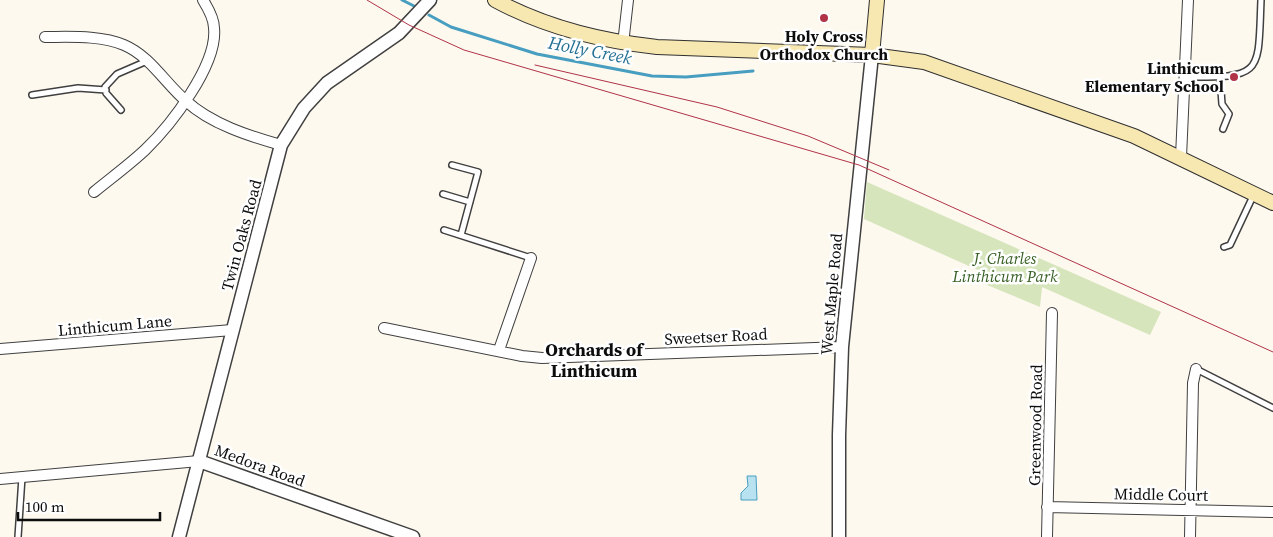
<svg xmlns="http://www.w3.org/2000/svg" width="1273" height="537" font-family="'Source Serif 4',serif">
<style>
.green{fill:#d6e5bc}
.water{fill:#b9e2f0;stroke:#479ec0}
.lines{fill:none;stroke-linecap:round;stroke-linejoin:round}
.stream{stroke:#479ec0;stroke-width:3}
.service-casing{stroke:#404040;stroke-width:8}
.minor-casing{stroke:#404040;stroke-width:12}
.tertiary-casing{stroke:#404040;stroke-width:15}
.secondary-casing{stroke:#2f2f2f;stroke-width:16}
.service{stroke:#fff;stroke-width:5}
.minor{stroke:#fff;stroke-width:10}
.tertiary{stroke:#fff;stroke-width:12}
.secondary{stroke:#f7e7b1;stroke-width:14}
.tram{stroke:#b03347;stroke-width:1}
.poi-dot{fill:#b03347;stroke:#fff;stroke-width:2}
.labels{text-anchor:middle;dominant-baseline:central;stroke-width:5;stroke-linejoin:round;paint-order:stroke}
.poi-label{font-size:16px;font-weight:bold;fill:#0d0d0d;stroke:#fff}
.street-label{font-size:16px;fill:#0d0d0d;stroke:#fff}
.park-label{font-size:16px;font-style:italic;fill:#375f24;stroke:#fff}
.water-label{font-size:18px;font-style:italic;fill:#236f93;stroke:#fff}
.neighbourhood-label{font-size:18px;font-weight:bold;fill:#0d0d0d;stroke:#fff}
</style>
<rect width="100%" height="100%" fill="#fdf9ef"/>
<!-- green -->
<path class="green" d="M867,182L1161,312L1150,335L1042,287L1040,307L980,282V271L864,219Z"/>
<!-- water -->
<path class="water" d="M747,476H756L757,500H741V493L748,486Z"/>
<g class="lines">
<!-- stream -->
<path class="stream" d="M402,0L414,6
M429,15L451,27L537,54L652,76L686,77L753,71"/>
<!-- service casing -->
<g class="service-casing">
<path id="service" d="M1186,77C1264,78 1258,73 1261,0
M1220,77L1222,104L1229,114L1223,129
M32,95L78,88L106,90
M121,110L106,93L105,87L117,74L147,61
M452,165L478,172L461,235
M443,194L470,202
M444,230L531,258
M1224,247L1230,245L1254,194
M1196,369L1273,408
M18,537L22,477"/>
</g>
<!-- minor casing -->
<g class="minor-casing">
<path id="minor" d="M45,37C70,37 101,35 124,45C150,56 165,83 186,101C211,124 249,136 281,145
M623,44L628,0
M1181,157L1188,0
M94,192C111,178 129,165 145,150C170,126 218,65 214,28C214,19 208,8 203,0
M384,328L522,356L542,358L842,347
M0,349L232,330
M499,350L531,258
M0,479L199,461
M1047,507L1273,512
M1047,537L1052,313
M1190,537L1193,383L1196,369"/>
</g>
<!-- tertiary casing -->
<g class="tertiary-casing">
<path id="tertiary" d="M199,461L413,537
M179,537L281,145L304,108L327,83L399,33L430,0
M839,537V435L842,347L872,55"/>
</g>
<!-- secondary casing -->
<g class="secondary-casing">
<path id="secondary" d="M495,0C545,27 601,41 657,47L872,55L924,62L1134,136L1273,203
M872,55L877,0"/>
</g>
<!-- service -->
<use href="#service" class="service"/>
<!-- minor -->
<use href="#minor" class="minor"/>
<!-- tertiary -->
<use href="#tertiary" class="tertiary"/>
<!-- secondary -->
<use href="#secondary" class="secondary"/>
<!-- tram -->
<path class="tram" d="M367,0L409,25L464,50L859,165L1273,352
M535,65L717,107L808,136L889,170"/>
</g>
<!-- markers -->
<g class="poi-dot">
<circle cx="824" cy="18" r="5"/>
<circle cx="1234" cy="77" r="5"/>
</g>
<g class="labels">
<!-- poi labels -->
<g class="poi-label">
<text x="824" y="36">Holy Cross<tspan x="824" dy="18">Orthodox Church</tspan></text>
<text x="1224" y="68" text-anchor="end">Linthicum<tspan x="1224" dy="18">Elementary School</tspan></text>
</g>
<!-- street labels -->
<g class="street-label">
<text transform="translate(241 235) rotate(-75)">Twin Oaks Road</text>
<text transform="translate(831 294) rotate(-85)">West Maple Road</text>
<text transform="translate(115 325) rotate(-5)">Linthicum Lane</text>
<text transform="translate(716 336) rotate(-3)">Sweetser Road</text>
<text transform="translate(1035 425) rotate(-89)">Greenwood Road</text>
<text transform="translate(260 465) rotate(20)">Medora Road</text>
<text transform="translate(1161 494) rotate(1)">Middle Court</text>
</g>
<!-- park labels -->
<g class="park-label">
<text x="1005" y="258">J. Charles<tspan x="1005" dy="18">Linthicum Park</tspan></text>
</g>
<!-- water labels -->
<g class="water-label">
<text transform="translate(590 50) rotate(11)">Holly Creek</text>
</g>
<!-- neighbourhood labels -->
<g class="neighbourhood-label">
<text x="594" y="349">Orchards of<tspan x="594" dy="21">Linthicum</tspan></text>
</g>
</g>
<!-- scale -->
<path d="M18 512v8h142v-8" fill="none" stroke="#0d0d0d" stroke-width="2.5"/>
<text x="25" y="512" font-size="15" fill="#0d0d0d" stroke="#ffffff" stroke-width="4" paint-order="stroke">100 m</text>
</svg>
